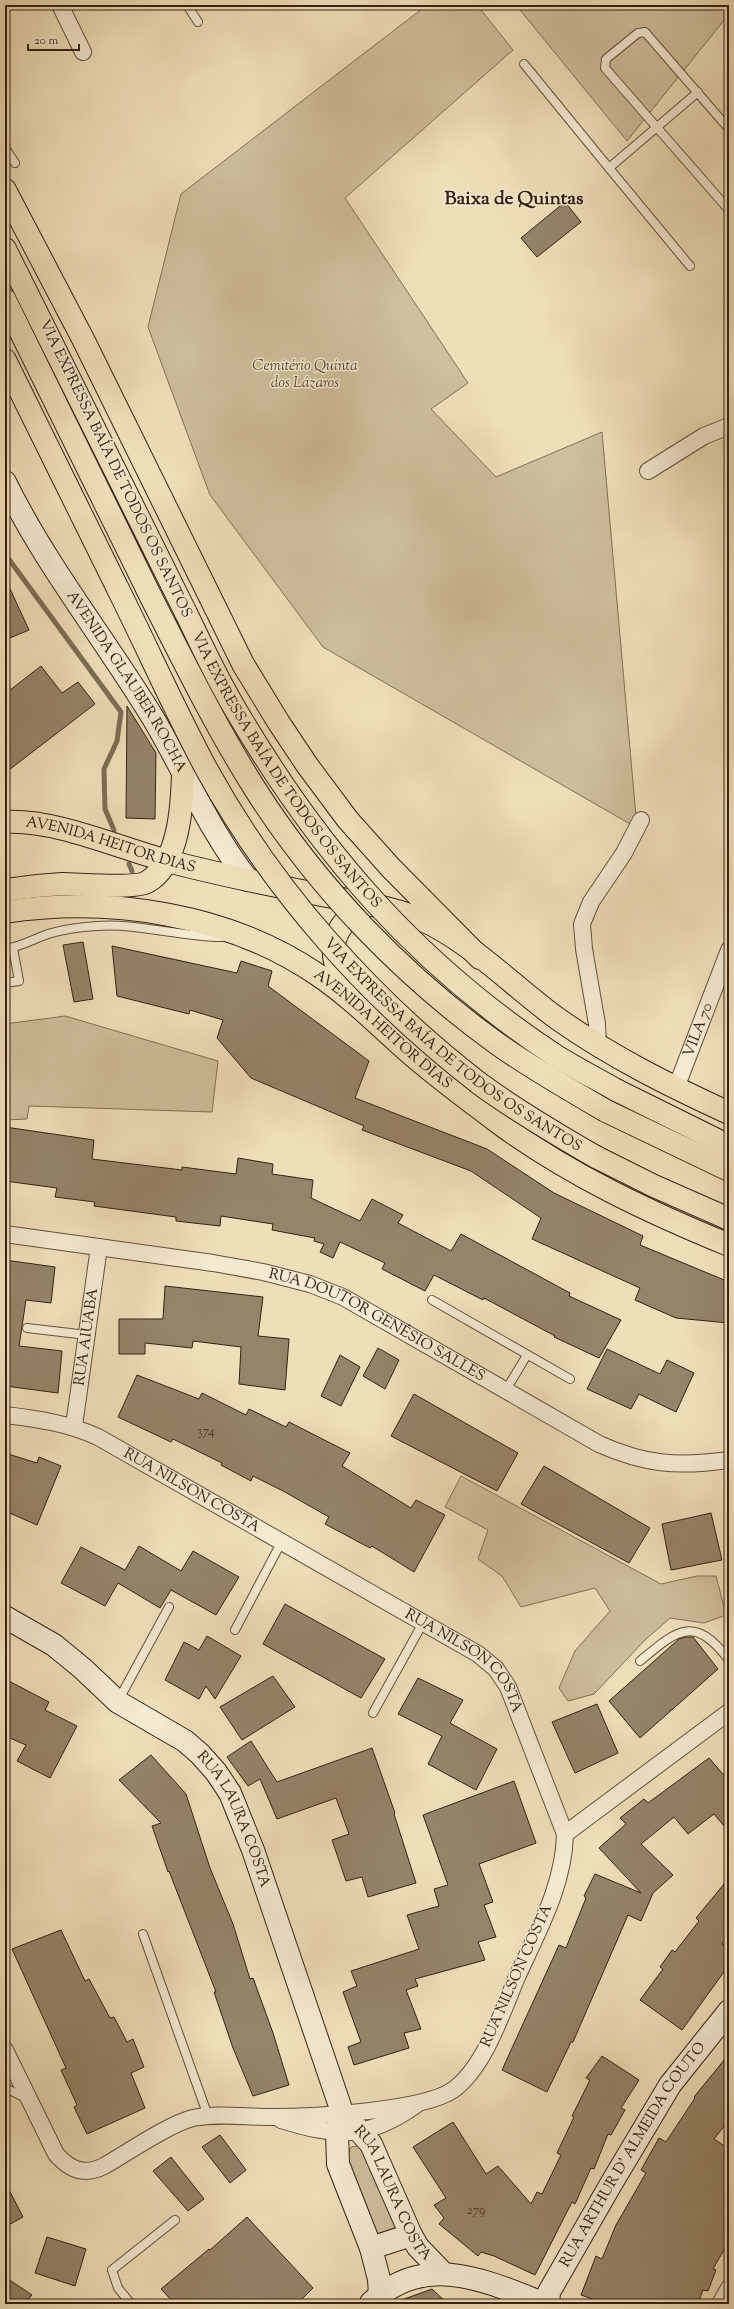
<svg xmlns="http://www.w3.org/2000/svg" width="734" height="2309" font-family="'Sorts Mill Goudy',serif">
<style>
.green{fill:#cfbf9c;stroke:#817056}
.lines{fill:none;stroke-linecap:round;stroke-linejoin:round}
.stream{stroke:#7d6d54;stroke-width:5}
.building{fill:#958468;stroke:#321}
.lane-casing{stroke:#62513b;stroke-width:10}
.street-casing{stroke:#62513b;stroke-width:18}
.secondary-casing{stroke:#321;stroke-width:24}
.primary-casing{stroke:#321;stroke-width:24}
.highway-casing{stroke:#321;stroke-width:24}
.lane{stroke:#f5ead2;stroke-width:8}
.street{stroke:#f5ead2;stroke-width:16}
.secondary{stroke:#f5ead2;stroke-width:22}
.primary{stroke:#efdfb9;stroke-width:22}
.highway{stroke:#efdfb9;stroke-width:22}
.primary-bridge-casing{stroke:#321;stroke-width:24;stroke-linecap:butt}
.highway-bridge-casing{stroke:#321;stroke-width:24;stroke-linecap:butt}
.primary-bridge{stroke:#efdfb9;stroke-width:22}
.highway-bridge{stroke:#efdfb9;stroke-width:22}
.labels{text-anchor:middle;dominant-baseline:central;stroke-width:3;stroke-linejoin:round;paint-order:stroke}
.number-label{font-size:13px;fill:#4c3a27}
.park-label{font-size:15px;font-style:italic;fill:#5a4934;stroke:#f5ead2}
.street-label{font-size:15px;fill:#321;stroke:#f5ead2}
.district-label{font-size:19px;font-weight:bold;fill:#321;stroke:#f5ead2}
</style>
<rect width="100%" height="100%" fill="#efdfb9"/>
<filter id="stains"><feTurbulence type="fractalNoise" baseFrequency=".005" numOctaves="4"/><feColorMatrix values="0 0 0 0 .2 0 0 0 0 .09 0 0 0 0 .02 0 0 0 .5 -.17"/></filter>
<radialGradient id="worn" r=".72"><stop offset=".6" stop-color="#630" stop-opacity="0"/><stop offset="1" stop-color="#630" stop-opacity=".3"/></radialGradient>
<!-- green -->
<path class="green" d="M427,5H477L513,50L345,198L468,383L431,409L496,477L602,432L637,828L323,647L210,495L148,327L181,194Z
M516,5H729V14L627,141Z
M65,1016L218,1061L212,1112L29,1106L27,1119L5,1120V1024Z
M461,1476L661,1584L697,1576H716L726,1615L704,1623L670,1618L645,1640L594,1694L568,1701L559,1688L575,1651L610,1611L595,1588L521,1607L502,1576L478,1559L488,1530L445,1507Z
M362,2145L397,2227L375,2235L347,2156L351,2147Z"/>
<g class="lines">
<!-- stream -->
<path class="stream" d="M5,554L121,712L117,741L104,769L105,809L114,830
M129,864L132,871"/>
</g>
<!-- building -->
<path class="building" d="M565,202L581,222L537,257L521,238Z
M5,578L29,630L5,640Z
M41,666L62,693L78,682L95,704L5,773V694Z
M127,706L156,753L155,819L126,818Z
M83,942L93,999L74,1002L63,945Z
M112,946L237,973L241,961L272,971L268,986L369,1061L355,1098L487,1149L554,1193L643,1236L640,1245L729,1282V1323L676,1318L635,1300L640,1288L532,1239L541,1218L471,1171L362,1130L364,1126L251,1078L217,1038L223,1020L190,1010L189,1014L117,996Z
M5,1127L94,1140L92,1159L182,1170V1167L236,1174L238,1158L273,1164L272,1174L313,1180L311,1198L360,1221L372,1199L403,1215L398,1223L451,1251L461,1234L570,1293L569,1296L621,1320L599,1358L554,1337L555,1336L484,1298L483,1300L434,1275L425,1291L382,1269L385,1263L340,1242L333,1258L320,1252L324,1244L314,1241L315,1238L272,1230L273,1224L221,1216L220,1226L176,1221V1217L94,1206L95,1202L55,1197L57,1188L5,1181Z
M5,1260L55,1267L51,1303L26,1300L19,1346L62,1351L58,1393L5,1386Z
M165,1286L263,1297L258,1336L289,1339L285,1390L239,1384L241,1347L193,1341L192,1348L145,1343V1354H119V1319H163Z
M378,1348L399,1360L385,1389L363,1376Z
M607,1349L660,1374L667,1360L694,1373L676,1412L639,1394L631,1409L587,1389Z
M340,1355L360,1367L341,1406L321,1396Z
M137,1375L199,1399L202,1393L246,1415L249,1409L286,1427L289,1422L350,1453L342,1466L411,1508L416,1500L445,1515L414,1572L372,1546L370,1548L325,1524L329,1517L285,1492L253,1476L251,1481L221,1465L222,1463L173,1439L171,1442L118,1417Z
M414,1394L518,1453L497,1491L391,1436Z
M5,1453L37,1463L39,1457L61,1466L37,1525L5,1511Z
M544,1466L650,1528L629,1563L521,1504Z
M711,1513L722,1560L671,1570L662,1524Z
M139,1546L181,1571L193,1551L239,1577L216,1615L171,1590L160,1608L118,1583L105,1606L61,1583L81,1547L125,1570Z
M285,1604L385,1659L361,1698L263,1644Z
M207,1636L241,1656L215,1699L206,1686L199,1699L165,1680L184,1642L199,1650Z
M686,1637H693L718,1669L640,1738L609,1701L679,1639Z
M273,1676L295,1707L242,1740L220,1707Z
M418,1678L463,1700L450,1723L497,1749L476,1790L428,1764L442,1736L398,1714Z
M5,1679L49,1702L45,1710L77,1726L50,1778L17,1761L26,1745L5,1736Z
M597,1704L618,1753L575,1773L552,1722Z
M251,1741L277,1782L372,1748L395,1813L394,1814L416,1883L368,1897L362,1877L346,1881L332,1840L349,1834L336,1798L277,1819L260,1779L248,1786L227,1757Z
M151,1755L186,1794L210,1868L233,1924L250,1979L253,1978L273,2033L289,2085L253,2096L233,2048L214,1992H216L169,1871L168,1872L152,1826L161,1823L119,1780Z
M709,1758L729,1781V1832L714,1814L688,1834L674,1817L641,1844L673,1875L653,1893L641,1921L628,1915L573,2042H571L547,2092L502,2070L559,1945L566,1948L586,1898L584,1896L595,1874L641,1893L599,1848L626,1824L620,1818L644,1799L648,1803Z
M514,1781L536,1843L479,1864L493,1902L484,1905L496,1937L478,1942L485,1960L415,1979L418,1986L406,1990L421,2029L404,2033L409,2048L354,2065L348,2047L361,2042L343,1992L357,1986L351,1971L419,1949L407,1915L439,1906L434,1889L448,1885L423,1815Z
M729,1878V1935L722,1944L729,1949V1965L682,2030L640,2000L663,1969L660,1967L672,1950L675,1952L699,1921L696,1918Z
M61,1930L85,1981L89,1979L110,2018L114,2017L127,2042L133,2039L144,2067L131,2073L145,2108L87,2134L74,2107L77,2105L61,2070L66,2068L12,1949Z
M729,2054V2120L714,2139L729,2149V2241L713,2269L716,2270L708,2291L703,2290L698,2304H607L581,2295L596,2256L602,2259L616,2225L646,2173L641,2170L659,2138L666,2142L695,2098L694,2097Z
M602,2056L639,2080L621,2108L625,2110L611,2135L608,2134L594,2169L591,2168L575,2204L572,2202L535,2275L494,2256L481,2252L478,2256L439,2224L444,2218L434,2205L446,2198L413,2147L453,2122L486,2174L498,2166L531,2204L537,2192L542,2194L561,2155L557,2153L574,2117L572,2116L590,2080L586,2078Z
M220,2135L246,2170L230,2183L202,2147Z
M171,2157L204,2199L188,2211L153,2171Z
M5,2182L23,2217L5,2227Z
M247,2217L313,2288L297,2304H175L161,2289L209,2249L210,2250Z
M47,2237L86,2249L75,2286L35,2273Z
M5,2277L32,2295L24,2304H5Z
M432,2289L448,2304H396V2302Z"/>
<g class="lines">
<!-- lane casing -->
<g class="lane-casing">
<path id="lane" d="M187,5L198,22
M524,64L609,168
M729,129L645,32L638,33L606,59L605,68L729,210
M5,148L15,163
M690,266L609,168L698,92
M5,949C20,947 34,939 48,934C64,929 80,927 97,926C139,923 180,937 222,937
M5,983L19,981L13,948
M432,1300L570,1379
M27,1328L87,1335
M506,1390L527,1355
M235,1630L282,1541
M640,1661C677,1630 694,1614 729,1660
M118,1701L169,1607
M373,1713L424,1621
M143,1934L208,2116
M5,2088L28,2099
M131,2304L118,2288L112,2270L175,2220"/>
</g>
<!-- street casing -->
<g class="street-casing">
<g id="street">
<path d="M60,5L83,52"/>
<path d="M648,471L704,436L729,426"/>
<path d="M598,1046L597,1024L584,949L582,924L591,902L624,853L641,820"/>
<path id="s1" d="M676,1088L729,950"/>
<path id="s2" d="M5,1234L213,1263L263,1272L310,1284L343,1297L599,1444C646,1465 678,1467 729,1460"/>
<path id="s3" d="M5,1415C38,1419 67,1423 98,1437L478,1654L496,1669L508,1687L565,1834C564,1885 538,1931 517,1977C502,2012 485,2067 453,2090C423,2111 311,2117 271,2117C245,2117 219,2113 193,2118C169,2124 127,2153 104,2166C84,2176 70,2170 56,2154L5,2050"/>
<path id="s4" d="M74,1426L99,1247"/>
<path d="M565,1834L729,1712"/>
<path d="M281,2120C336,2137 367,2140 416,2105"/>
<path d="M720,2304L729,2288"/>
</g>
</g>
<!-- secondary casing -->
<g class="secondary-casing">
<g id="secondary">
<path id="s5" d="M5,482C46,566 105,639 153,718C185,772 209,830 248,880"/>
<path id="s6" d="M5,1617L54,1645L82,1668L118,1702L185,1741L200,1754L216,1772L230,1793L253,1850L342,2112L371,2144L411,2235L418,2247L443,2273"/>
<path d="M342,2112L337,2132L338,2164L371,2248L379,2279L380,2295"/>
<path d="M371,2248L411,2235"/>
<path d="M371,2303C425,2251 486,2281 545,2304"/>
<path id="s7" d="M548,2304L549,2292L611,2184L670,2085L729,2011"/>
</g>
</g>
<!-- primary casing -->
<g class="primary-casing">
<g id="primary">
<path d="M5,190L83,339L243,664L279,723L307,765L348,820L391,868L480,958"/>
<path d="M5,360L118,589"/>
<path id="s8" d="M5,822C56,819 121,849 171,862C222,875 275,886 327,896C357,902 391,907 420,919C468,939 515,988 558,1019C612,1057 670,1086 729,1113"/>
<path d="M5,890C24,887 43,885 62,884C80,884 135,889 147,882C179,864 182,807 183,774"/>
<path id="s9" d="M5,912C110,896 229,914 318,975C352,998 381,1028 412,1055C441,1080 472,1103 503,1126C572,1176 651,1213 729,1245"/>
<path d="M349,997C328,958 324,930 366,905"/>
<path d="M596,1157L654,1186L729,1219"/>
</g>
</g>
<!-- highway casing -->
<g class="highway-casing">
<path id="highway" d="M5,249L186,613
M5,300L151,597
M616,1090L729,1146
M606,1111L729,1170"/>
</g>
<!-- lane -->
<use href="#lane" class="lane"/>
<!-- street -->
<use href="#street" class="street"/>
<!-- secondary -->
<use href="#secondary" class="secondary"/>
<!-- primary -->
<use href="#primary" class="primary"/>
<!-- highway -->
<use href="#highway" class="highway"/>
<!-- primary-bridge casing -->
<g class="primary-bridge-casing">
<g id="primary-bridge">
<path id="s10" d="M118,589C148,649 175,711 207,770C274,892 370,999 480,1084C517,1111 556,1134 596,1157"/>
</g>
</g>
<!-- highway-bridge casing -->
<g class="highway-bridge-casing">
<g id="highway-bridge">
<path d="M151,597C184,662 216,727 255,789C318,888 403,976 499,1045C533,1069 570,1090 606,1111"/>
<path id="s11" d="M186,613C202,646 218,681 237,712C320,853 416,963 553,1054C573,1067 595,1078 616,1090"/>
</g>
</g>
<!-- primary-bridge -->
<use href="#primary-bridge" class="primary-bridge"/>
<!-- highway-bridge -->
<use href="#highway-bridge" class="highway-bridge"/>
</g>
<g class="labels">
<!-- number labels -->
<g class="number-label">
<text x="206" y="1432">374</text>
<text x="476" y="2211">279</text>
</g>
<!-- park labels -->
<g class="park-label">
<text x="305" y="366">Cemitério Quinta<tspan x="305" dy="17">dos Lázaros</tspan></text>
</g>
<!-- street labels -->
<g class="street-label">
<text transform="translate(115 469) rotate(64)">VIA EXPRESSA BAÍA DE TODOS OS SANTOS</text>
<text stroke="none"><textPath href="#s5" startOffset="234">AVENIDA GLAUBER ROCHA</textPath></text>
<text stroke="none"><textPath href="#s11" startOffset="187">VIA EXPRESSA BAÍA DE TODOS OS SANTOS</textPath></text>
<text stroke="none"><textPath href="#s8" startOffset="109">AVENIDA HEITOR DIAS</textPath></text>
<text stroke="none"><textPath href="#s9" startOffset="411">AVENIDA HEITOR DIAS</textPath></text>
<text stroke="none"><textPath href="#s1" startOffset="62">VILA 70</textPath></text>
<text stroke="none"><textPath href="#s10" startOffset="575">VIA EXPRESSA BAÍA DE TODOS OS SANTOS</textPath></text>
<text stroke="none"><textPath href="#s2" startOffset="387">RUA DOUTOR GENÉSIO SALLES</textPath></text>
<text stroke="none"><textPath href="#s4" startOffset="90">RUA AIUABA</textPath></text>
<text stroke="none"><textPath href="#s3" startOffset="204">RUA NILSON COSTA</textPath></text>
<text stroke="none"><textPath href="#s3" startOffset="528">RUA NILSON COSTA</textPath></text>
<text stroke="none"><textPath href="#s6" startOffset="314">RUA LAURA COSTA</textPath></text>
<text transform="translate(517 1976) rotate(-66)">RUA NILSON COSTA</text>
<text stroke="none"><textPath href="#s7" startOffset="173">RUA ARTHUR D' ALMEIDA COUTO</textPath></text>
<text stroke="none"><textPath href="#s6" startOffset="724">RUA LAURA COSTA</textPath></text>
</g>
<!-- district labels -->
<g class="district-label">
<text x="514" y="199">Baixa de Quintas</text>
</g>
</g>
<!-- margin -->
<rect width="734" height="2309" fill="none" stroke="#efdfb9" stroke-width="20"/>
<rect x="6" y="6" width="722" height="2297" fill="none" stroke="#321" stroke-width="2"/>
<rect x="10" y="10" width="714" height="2289" fill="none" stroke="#321"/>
<!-- scale -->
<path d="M28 44v6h51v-6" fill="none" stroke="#332211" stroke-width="2"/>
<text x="34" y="44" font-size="12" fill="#332211" stroke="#f5ead2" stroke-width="3" paint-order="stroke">20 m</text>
<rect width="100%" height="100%" filter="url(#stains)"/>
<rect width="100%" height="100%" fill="url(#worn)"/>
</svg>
